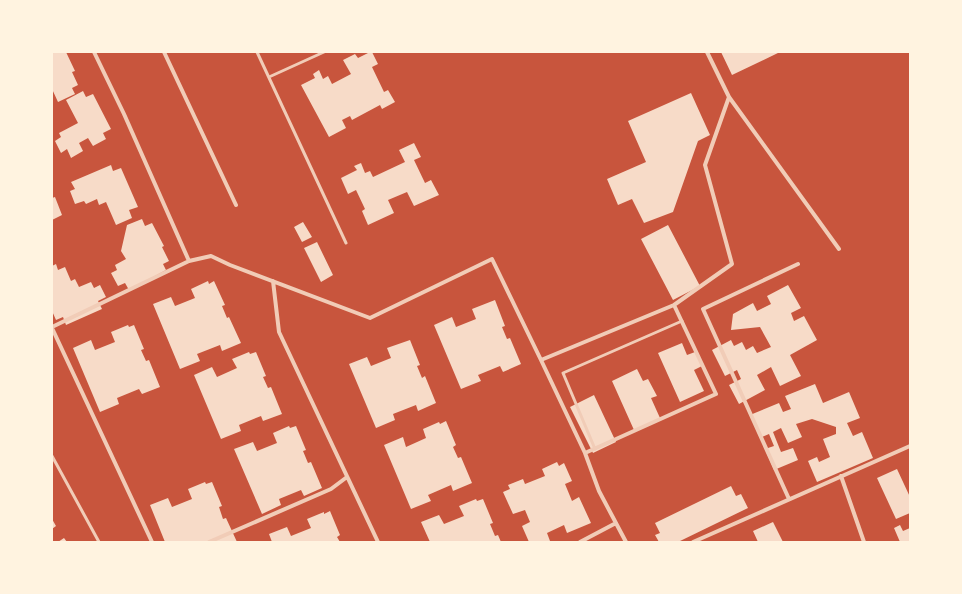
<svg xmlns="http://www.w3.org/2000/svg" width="962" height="594" font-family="'DM Sans',sans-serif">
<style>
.building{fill:#f7dbc8}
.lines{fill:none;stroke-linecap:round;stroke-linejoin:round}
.service{stroke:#f1ccb7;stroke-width:3}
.minor{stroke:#f1ccb7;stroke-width:4}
</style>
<rect width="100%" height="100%" fill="#c8553d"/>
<!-- building -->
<path class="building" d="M52,52H66L75,71L72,72L78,85L72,88L75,94L58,102L52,89Z
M370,52H372L378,64L372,67L384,92L388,90L395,102L382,109L380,105L352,120L350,116L342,120L346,128L329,137L301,85L315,78L313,74L319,70L323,79L328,76L332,84L351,74L343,60L355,54L358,58Z
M721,52H780L732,75Z
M83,91L86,97L93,94L111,129L103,133L106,139L93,146L88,138L79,143L83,151L71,158L67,149L61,153L55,141L61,137L59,133L78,123L66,100Z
M691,93L710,135L698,141L673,212L644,223L632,199L618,205L607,179L646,162L628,121Z
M414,143L421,157L414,160L425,183L431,180L439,195L414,206L407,192L388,200L394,213L368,225L362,211L365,209L356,190L348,194L341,178L357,170L354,166L361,163L365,173L370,171L373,177L405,162L399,150Z
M111,165L113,171L121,168L138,207L129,210L132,218L116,225L106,202L99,205L97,199L86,204L84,201L75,204L70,191L75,189L71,182Z
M55,197L62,215L52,220V198Z
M142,219L145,226L152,223L164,246L162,247L169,261L163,264L166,270L129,290L125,283L118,286L111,273L117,270L115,265L126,259L121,251L127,225Z
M303,222L312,237L302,242L294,227Z
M668,225L700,286L673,300L641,239Z
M317,242L333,275L321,282L304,248Z
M56,264L58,270L65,267L71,281L75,279L79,287L91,282L94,288L100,285L106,297L98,301L102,309L66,325L63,317L56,320L52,311V266Z
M208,281L209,284L214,281L225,305L222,306L227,318L229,317L241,343L222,351L220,345L197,354L200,361L180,369L153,304L171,297L175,306L195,298L191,289Z
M788,285L801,308L791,313L794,321L804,316L817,340L790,355L801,376L780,386L771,367L757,375L765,390L739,404L729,385L741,379L737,370L725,376L712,350L731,340L734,346L742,342L746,350L753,346L757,353L771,347L760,327L731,330L733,314L753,303L757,311L771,304L767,296Z
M495,300L505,326L502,327L507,339L510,338L521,364L503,372L500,366L478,375L481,381L461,389L434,325L452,317L456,327L476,319L472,309Z
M128,325L129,327L134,325L144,349L141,350L146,361L149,360L160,387L142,394L139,389L117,398L119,404L100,412L73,348L91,340L95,350L115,342L111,332Z
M410,340L420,365L417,366L422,378L425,376L436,403L418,411L416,405L393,414L395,420L376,428L349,364L367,357L371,366L391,358L387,348Z
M682,343L687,355L695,352L702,366L694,370L704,391L680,402L658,353Z
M249,352L250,354L256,352L266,376L263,377L268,388L271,387L282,414L263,421L261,416L239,425L241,431L221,439L194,375L212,367L217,377L237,368L232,359Z
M637,369L643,381L648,379L657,396L651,398L660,418L634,430L612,381Z
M815,384L823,403L849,392L860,418L847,423L853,436L862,432L873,458L817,482L808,461L817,457L819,462L830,457L823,439L836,434V427L812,419L796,424L802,437L788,443L781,428L773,432L781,452L793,448L798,460L774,470L765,449L774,446L769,434L760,438L750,415L779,403L783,412L791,409L785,396Z
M594,395L616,442L593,453L570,407Z
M446,421L456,445L453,447L458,458L461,457L472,483L453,491L451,485L428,495L431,501L411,509L384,445L403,437L406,447L426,438L423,429L439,422L440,424Z
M289,426L290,428L296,426L306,450L303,451L308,463L311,462L322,488L304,496L301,490L279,499L281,505L262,514L234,449L253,442L257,451L277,443L273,433Z
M557,462L559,466L564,463L572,481L565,484L572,501L579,497L591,523L567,533L564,525L547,533L550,541L546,542H529L522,526L530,522L525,510L513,514L503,492L510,489L508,485L523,479L525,484L545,476L542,469Z
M897,469L910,497V513L896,519L877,478Z
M205,482L206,484L212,482L222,506L219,507L223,519L226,518L237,542H165L150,505L168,498L172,507L192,499L188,489Z
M731,486L736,496L741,494L748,508L678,542H659L655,535L660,533L655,523Z
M476,499L477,501L483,499L493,523L490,524L495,536L498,535L501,542H430L421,522L439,515L444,524L464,516L459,506Z
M330,511L340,535L337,537L340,542H272L269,534L287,527L291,536L311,528L307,519L324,512V514Z
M52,519L56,526L52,529Z
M773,522L783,542H758L753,531Z
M900,525L903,531L910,528V542H900L894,528Z
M64,538L67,542H58Z"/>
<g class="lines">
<!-- service -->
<path class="service" d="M257,52L346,243
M269,77L324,52
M595,449L563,373L682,321
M52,456L99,542"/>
<!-- minor -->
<path class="minor" d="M94,52L124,114L189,261L211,256L230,265L370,318L492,259L541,360
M164,52L236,205
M707,52L729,97L839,249
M273,281L279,332L378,542
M52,327L189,261
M52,328L152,542
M585,453L716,394L674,305
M841,476L864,542
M789,499L703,309L798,264
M209,542L331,489L347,477
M580,542L616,523
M626,542L599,491L585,453L541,360L674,305L732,264L705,165L729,97
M693,542L910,446"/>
</g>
<!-- border -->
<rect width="962" height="594" fill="none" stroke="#fff3e0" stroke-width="106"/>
</svg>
